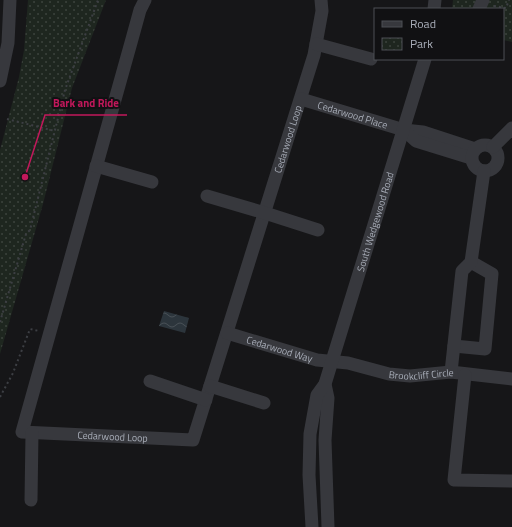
<svg xmlns="http://www.w3.org/2000/svg" width="512" height="527" font-family="'Titillium Web',sans-serif">
<style>
.park{fill:url(#park-dots)}
.water{fill:url(#water-waves)}
.lines{fill:none;stroke-linecap:round;stroke-linejoin:round}
.path{stroke:#3d3f44;stroke-width:2;stroke-dasharray:2 3;stroke-linecap:butt}
.minor{stroke:#37383d;stroke-width:13}
.labels{text-anchor:middle;dominant-baseline:central;stroke-width:4;stroke-linejoin:round;paint-order:stroke}
.street-label{font-size:10px;fill:#a8adb8;stroke:#111113}
.leader{fill:none;stroke:#c2185b;stroke-width:1.5}
.callout-dot{fill:#c2185b;stroke:#111113;stroke-width:1.5}
.callout-label{font-size:11px;text-anchor:middle;font-weight:bold;fill:#c2185b;stroke:#111113;stroke-width:4;stroke-linejoin:round;paint-order:stroke}
</style>
<defs>
<pattern id="park-dots" width="8" height="8" patternUnits="userSpaceOnUse"><rect width="8" height="8" fill="#1e261f"/><path d="M2 2h.1M6 6h.1" fill="none" stroke="#3c433d" stroke-width="1.8" stroke-linecap="round"/></pattern>
<pattern id="water-waves" width="16" height="10" patternUnits="userSpaceOnUse"><rect width="16" height="10" fill="#2c353c"/><path d="M0 5q4-4 8 0t8 0" fill="none" stroke="#485056"/></pattern>
</defs>
<rect width="100%" height="100%" fill="#161618"/>
<!-- park -->
<path class="park" d="M28,0H106L72,88L43,204L0,354V150L19,77L24,50Z
M453,0H512V42L503,40V9H452Z"/>
<!-- water -->
<path class="water" d="M164,311L189,318L185,333L159,326Z"/>
<g class="lines">
<!-- path -->
<path class="path" d="M494,6L506,8L509,0
M7,119L55,131
M0,322L26,234L30,230L65,90L98,0
M0,397L13,373L30,329L39,331"/>
<!-- minor -->
<g class="minor">
<path id="s1" d="M145,0L140,10L132,39L22,432L193,440L314,55L322,11L321,0"/>
<path d="M434,9L435,0"/>
<path d="M479,9L483,0"/>
<path d="M316,44L371,59"/>
<path d="M0,81L8,43L10,0"/>
<path id="s2" d="M301,99L404,130L423,132L475,149"/>
<path d="M404,130L416,141L471,158"/>
<circle cx="485" cy="158" r="13"/>
<path d="M493,147L512,128"/>
<path d="M96,166L152,182"/>
<path d="M207,196L265,213L318,230"/>
<path id="s3" d="M227,333L317,360L348,363L389,374L410,376L451,372L512,379"/>
<path d="M454,346L485,349L492,274L471,262"/>
<path d="M451,372L462,271L471,262L484,171"/>
<path d="M465,375L454,480L512,481"/>
<path d="M150,381L206,400"/>
<path d="M325,384L328,398L325,440L328,527"/>
<path d="M210,386L264,403"/>
<path d="M31,500L32,433"/>
<path id="s4" d="M312,527L309,475L310,434L317,395L325,384L332,361L425,59"/>
</g>
</g>
<g class="labels">
<!-- street labels -->
<g class="street-label">
<text stroke="none"><textPath href="#s2" startOffset="54">Cedarwood Place</textPath></text>
<text stroke="none"><textPath href="#s1" startOffset="936">Cedarwood Loop</textPath></text>
<text stroke="none"><textPath href="#s4" startOffset="316">South Wedgewood Road</textPath></text>
<text stroke="none"><textPath href="#s3" startOffset="55">Cedarwood Way</textPath></text>
<text stroke="none"><textPath href="#s3" startOffset="200">Brookcliff Circle</textPath></text>
<text stroke="none"><textPath href="#s1" startOffset="540">Cedarwood Loop</textPath></text>
</g>
</g>
<!-- callouts -->
<path class="leader" d="M25 177L45 115H127"/>
<circle class="callout-dot" cx="25" cy="177" r="4"/>
<g class="callout-label">
<text x="86" y="107">Bark and Ride</text>
</g>
<!-- legend -->
<rect x="374" y="8" width="130" height="52" fill="#111113" stroke="#4d4f55"/>
<rect x="382" y="21" width="20" height="6" fill="#37383d" stroke="#4d4f55"/>
<text x="410" y="28" font-size="12" fill="#a8adb8">Road</text>
<rect x="382" y="38" width="20" height="12" fill="url(#park-dots)" stroke="#4d4f55"/>
<text x="410" y="48" font-size="12" fill="#a8adb8">Park</text>
</svg>
